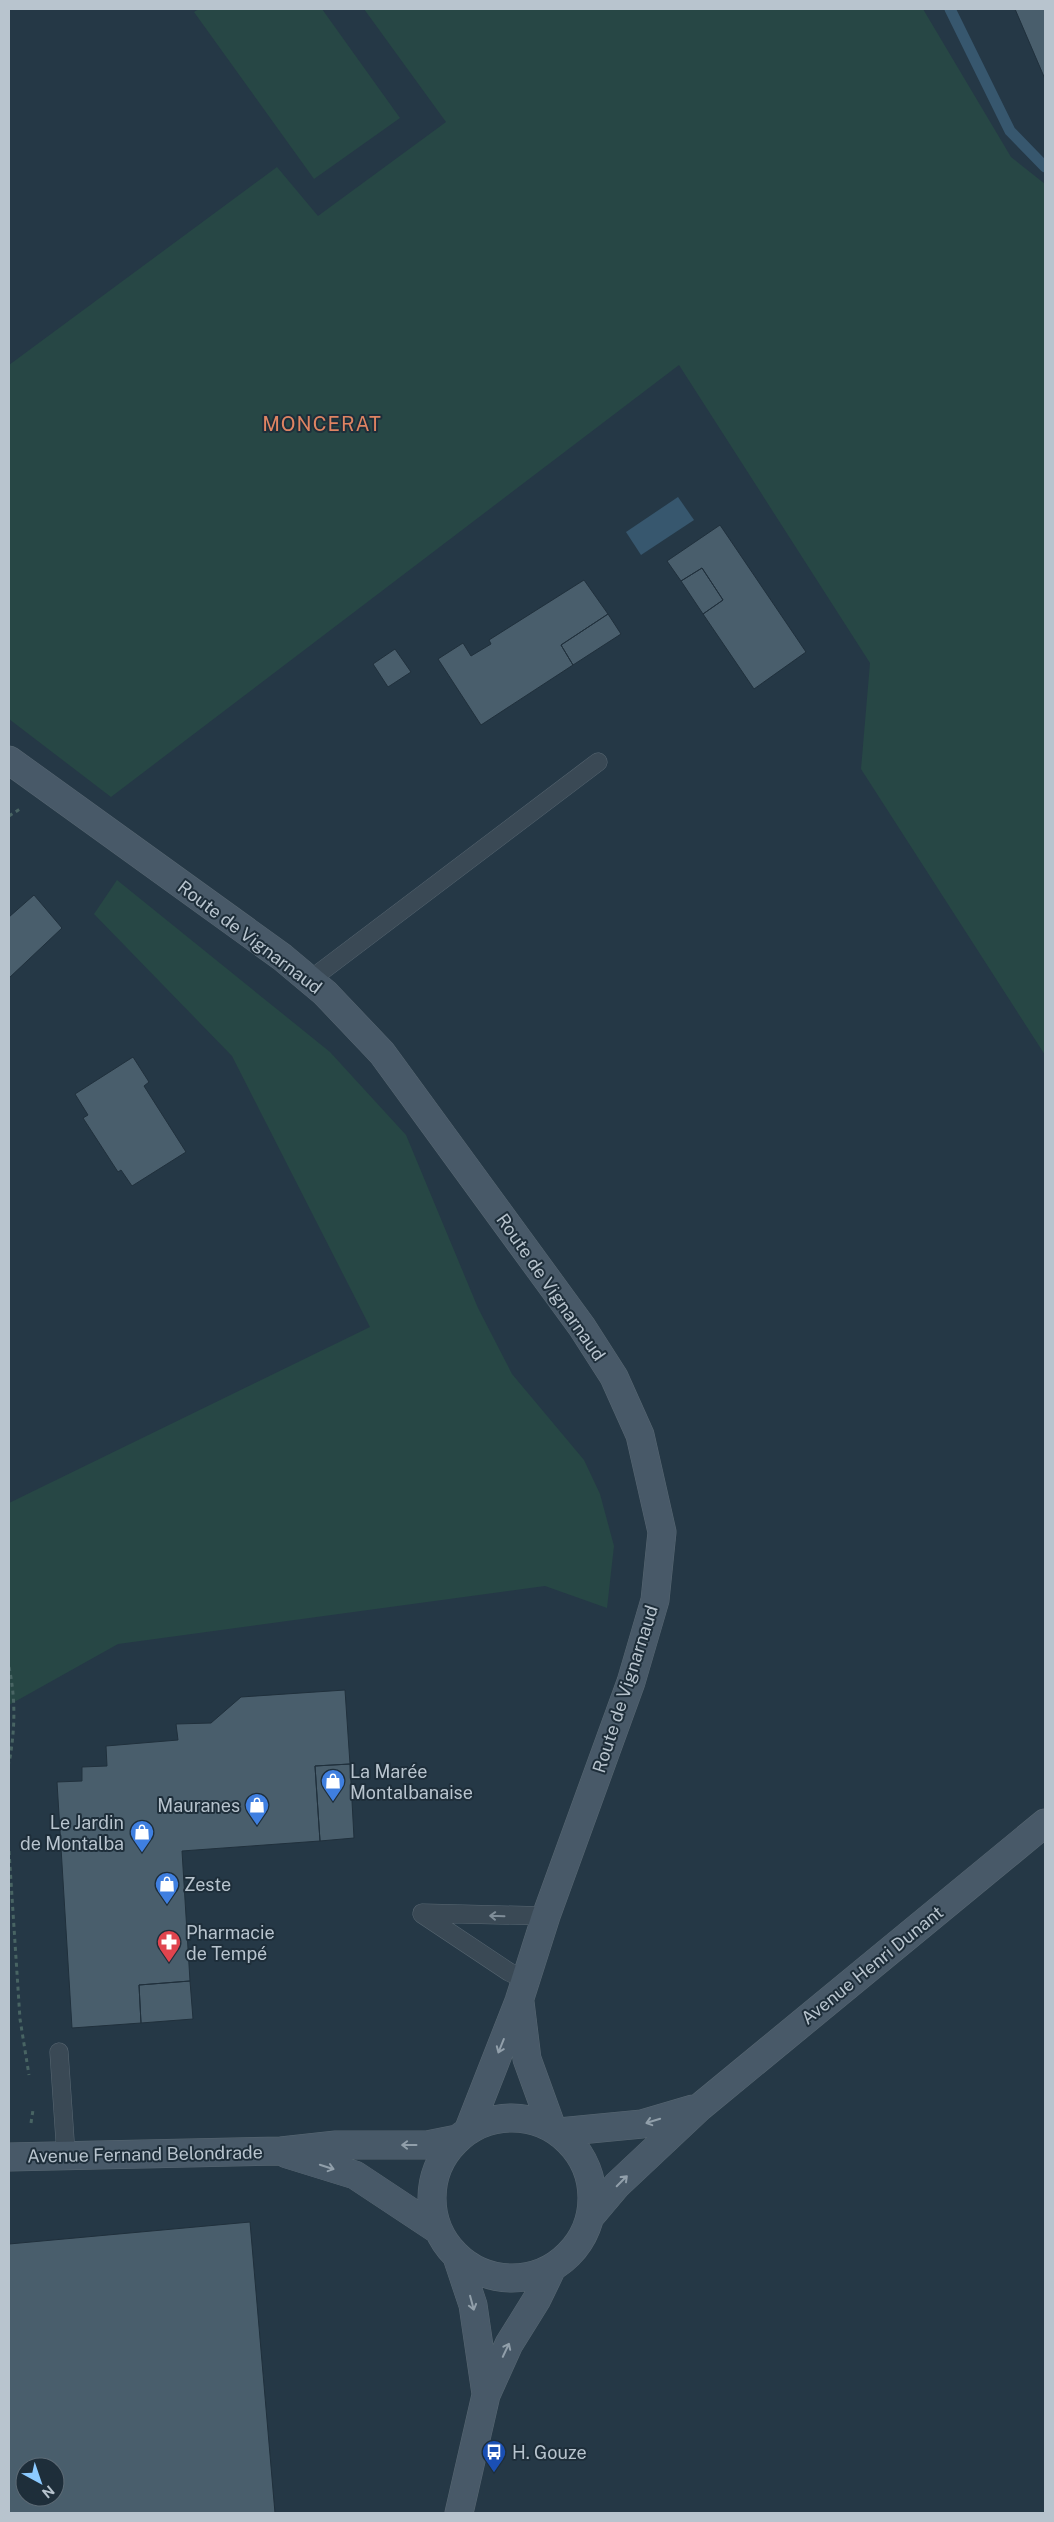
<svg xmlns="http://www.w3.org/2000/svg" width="1054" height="2522" font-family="'Public Sans',sans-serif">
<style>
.green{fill:#274745}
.water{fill:#37576e}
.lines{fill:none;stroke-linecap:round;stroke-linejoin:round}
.stream{stroke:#37576e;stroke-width:11}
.building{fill:#495e6c;stroke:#20303c;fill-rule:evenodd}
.lane-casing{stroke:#586772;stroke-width:19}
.secondary-casing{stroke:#586772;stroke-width:29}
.path{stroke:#486463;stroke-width:3;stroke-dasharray:4 4;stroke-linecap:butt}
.lane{stroke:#3a4955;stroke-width:18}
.secondary{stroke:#485968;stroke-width:28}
.oneway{stroke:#7f8d98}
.oneway2{stroke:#919faa}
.labels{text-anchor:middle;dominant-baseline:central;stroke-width:4;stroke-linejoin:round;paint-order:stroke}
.street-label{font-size:18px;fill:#b8c4ce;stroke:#1e2e3a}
.poi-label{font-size:18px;fill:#b8c4ce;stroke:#1e2e3a;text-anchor:start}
.quarter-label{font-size:20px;letter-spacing:1px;fill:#df8462;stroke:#1e2e3a}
</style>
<rect width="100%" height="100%" fill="#253846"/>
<!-- green -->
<path class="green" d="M199,9H322L400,118L314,179L194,12Z
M364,9H923L1011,157L1045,184V1055L861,769L870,663L679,365L111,797L9,719V365L277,167L318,216L446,122Z
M117,880L330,1052L406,1135L478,1308L512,1374L584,1460L600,1494L614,1546L607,1608L545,1586L118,1644L9,1705V1503L370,1327L232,1056L94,914Z"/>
<!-- water -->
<path class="water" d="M678,497L694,520L641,555L626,532Z"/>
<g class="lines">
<!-- stream -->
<path class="stream" d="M950,9L1010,131L1045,167"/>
</g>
<!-- building -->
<path class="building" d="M1015,9H1045V79Z
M720,525L806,652L754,689L703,614L723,600L702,568L681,581L667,561Z
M702,568L723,600L703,614L681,581Z
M584,580L608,614L561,645L573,665L481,725L438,659L463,643L471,656L491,644L489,640Z
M608,614L621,634L573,665L561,645Z
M395,649L411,672L388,687L373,664Z
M34,895L62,928L9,978V917Z
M133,1057L149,1082L144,1086L186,1152L132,1186L121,1170L118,1172L83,1118L88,1115L75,1094Z
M345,1690L350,1764L315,1766L320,1841L182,1851L190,1981L139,1985L141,2023L72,2028L57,1782L82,1781V1767L107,1766L106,1746L178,1740L176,1724L211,1723L241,1697Z
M350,1764L354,1838L320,1841L315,1766Z
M190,1981L193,2019L141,2023L139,1985Z
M250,2222L275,2513H9V2244ZM25,2467H55V2497H25Z"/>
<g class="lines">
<!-- lane casing -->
<g class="lane-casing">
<path id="lane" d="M310,980L598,762
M422,1913L546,1916
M422,1914L509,1972L526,1980
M59,2052L66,2155"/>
</g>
<!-- secondary casing -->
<g class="secondary-casing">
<path id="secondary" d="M9,760L282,957L325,993L382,1053L582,1327L614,1377L640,1435L662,1532L655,1600L631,1682L546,1916L519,2001L468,2131
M520,2002L527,2059L552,2128
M432 2198a80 80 0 1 1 160 0a80 80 0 1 1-160 0Z
M559,2132L642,2124L693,2109
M287,2154L355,2175L438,2230
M9,2157L281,2151L336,2145H427L457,2139
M590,2217L617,2185L700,2107L1045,1823
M457,2257L473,2305L486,2394
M459,2513L486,2395L509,2344L537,2299L552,2268"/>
</g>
<!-- path -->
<path class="path" d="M9,816L20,809
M9,1667C16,1700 15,1731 9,1763
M9,1851L20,2019L29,2075
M31,2123L33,2110"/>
<!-- lane -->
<use href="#lane" class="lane"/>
<!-- secondary -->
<use href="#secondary" class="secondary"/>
</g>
<!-- one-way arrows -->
<defs><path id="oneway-shaft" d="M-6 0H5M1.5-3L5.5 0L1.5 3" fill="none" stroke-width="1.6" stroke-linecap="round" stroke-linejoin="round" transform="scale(1.25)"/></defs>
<use class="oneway" href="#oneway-shaft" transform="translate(497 1916) rotate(-178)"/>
<g class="oneway2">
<use href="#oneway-shaft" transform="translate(501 2046) rotate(112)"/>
<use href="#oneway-shaft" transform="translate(653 2121) rotate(163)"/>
<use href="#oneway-shaft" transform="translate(409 2145) rotate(180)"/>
<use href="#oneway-shaft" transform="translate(327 2167) rotate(18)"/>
<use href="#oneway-shaft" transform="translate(622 2181) rotate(-45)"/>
<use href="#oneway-shaft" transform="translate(472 2303) rotate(75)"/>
<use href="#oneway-shaft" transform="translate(506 2350) rotate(-65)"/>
</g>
<!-- icons -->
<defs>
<g id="shop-pin" transform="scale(1.25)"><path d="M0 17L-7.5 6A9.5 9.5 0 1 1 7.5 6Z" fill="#3f7fe0" stroke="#1e2e3a"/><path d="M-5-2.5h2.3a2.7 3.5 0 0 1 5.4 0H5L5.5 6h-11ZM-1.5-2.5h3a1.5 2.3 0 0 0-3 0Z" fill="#fff"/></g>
<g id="pharmacy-pin" transform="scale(1.25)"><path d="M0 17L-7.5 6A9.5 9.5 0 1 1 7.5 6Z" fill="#e0444e" stroke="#1e2e3a"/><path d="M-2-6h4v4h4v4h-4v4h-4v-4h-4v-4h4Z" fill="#fff"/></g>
<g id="bus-pin" transform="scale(1.25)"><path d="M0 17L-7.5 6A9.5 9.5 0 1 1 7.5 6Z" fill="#1a4fb4" stroke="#1e2e3a"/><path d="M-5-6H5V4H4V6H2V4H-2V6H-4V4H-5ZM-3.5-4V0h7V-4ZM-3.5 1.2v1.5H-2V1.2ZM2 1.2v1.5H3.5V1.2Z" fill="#fff"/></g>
</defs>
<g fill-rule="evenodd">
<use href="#shop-pin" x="333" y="1781"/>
<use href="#shop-pin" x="257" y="1805"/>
<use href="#shop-pin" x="142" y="1832"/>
<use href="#shop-pin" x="167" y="1884"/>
<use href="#pharmacy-pin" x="169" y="1942"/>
<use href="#bus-pin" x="494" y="2452"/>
</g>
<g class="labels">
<!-- street labels -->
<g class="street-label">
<text transform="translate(250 937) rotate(37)">Route de Vignarnaud</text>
<text transform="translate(551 1287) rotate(55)">Route de Vignarnaud</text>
<text transform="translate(625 1689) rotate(-72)">Route de Vignarnaud</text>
<text transform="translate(872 1965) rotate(-39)">Avenue Henri Dunant</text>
<text transform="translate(145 2154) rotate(-1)">Avenue Fernand Belondrade</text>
</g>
<!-- poi labels -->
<g class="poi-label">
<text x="350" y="1771">La Marée<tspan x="350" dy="21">Montalbanaise</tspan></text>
<text x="240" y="1805" text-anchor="end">Mauranes</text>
<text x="124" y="1822" text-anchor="end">Le Jardin<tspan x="124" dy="21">de Montalba</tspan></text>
<text x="184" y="1884">Zeste</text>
<text x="186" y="1932">Pharmacie<tspan x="186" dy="21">de Tempé</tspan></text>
<text x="512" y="2452">H. Gouze</text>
</g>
<!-- quarter labels -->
<g class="quarter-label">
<text x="322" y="424">MONCERAT</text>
</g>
</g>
<!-- border -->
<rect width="1054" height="2522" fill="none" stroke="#b8c4ce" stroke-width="20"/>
<!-- north arrow -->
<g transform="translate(40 2482) rotate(140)"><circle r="24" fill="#1e2e3a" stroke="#5c6a75"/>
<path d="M0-4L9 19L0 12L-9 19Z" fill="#8ccaff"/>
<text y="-8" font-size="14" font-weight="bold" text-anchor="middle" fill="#b8c4ce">N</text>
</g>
</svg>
